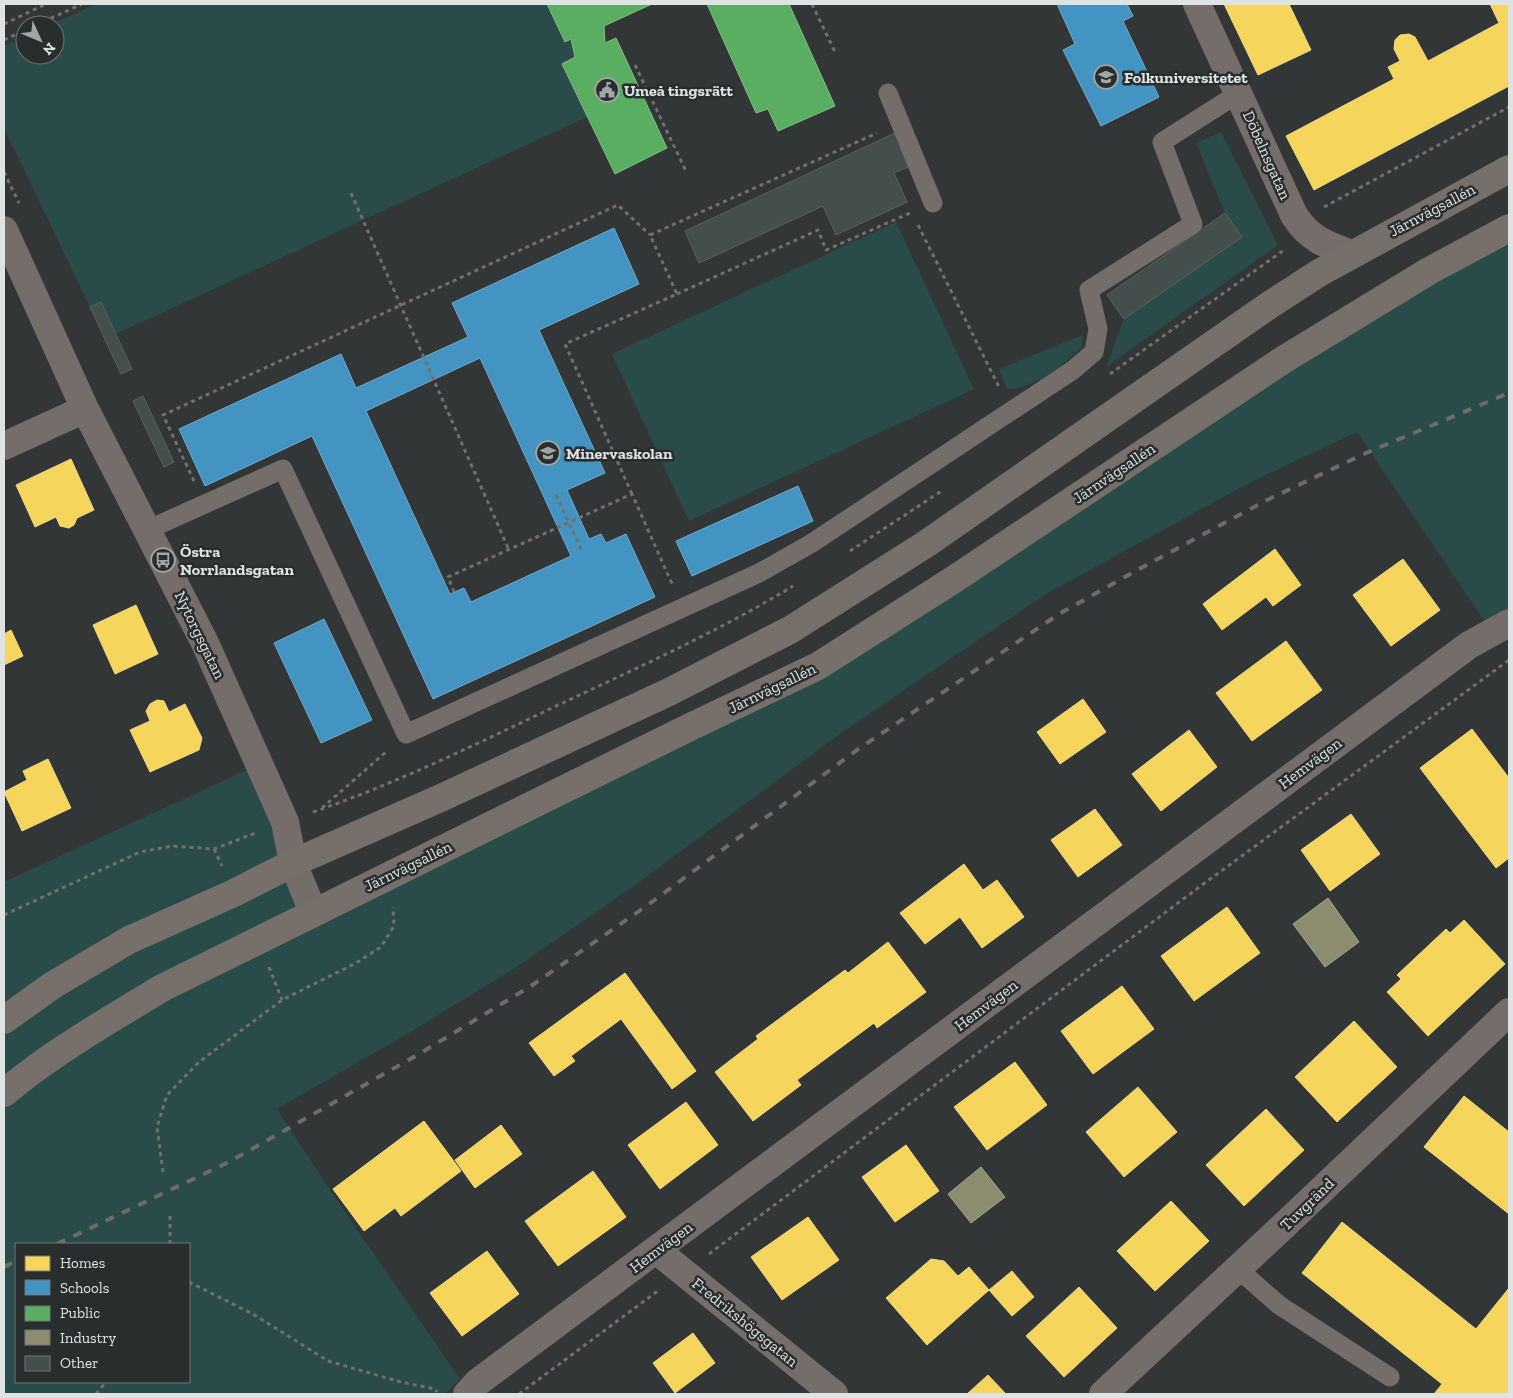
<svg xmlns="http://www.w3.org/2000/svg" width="1513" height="1398" font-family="'Zilla Slab',serif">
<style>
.green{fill:#294b49;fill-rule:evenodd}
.homes{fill:#f6d55c;stroke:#efd984}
.schools{fill:#4393c3;stroke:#72abcd;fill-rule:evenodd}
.public{fill:#5aae61;stroke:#82be88}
.industry{fill:#8c8c6e;stroke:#a5a691}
.building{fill:#444e4d;stroke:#5e6161}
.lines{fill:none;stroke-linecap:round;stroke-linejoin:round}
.path{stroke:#746f6c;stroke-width:3;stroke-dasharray:4 4;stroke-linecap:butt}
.service{stroke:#746d69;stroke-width:19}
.minor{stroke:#746d69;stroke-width:28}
.secondary{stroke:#766f6a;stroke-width:28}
.rail{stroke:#6e6b69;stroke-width:4;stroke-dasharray:9 9;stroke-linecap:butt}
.labels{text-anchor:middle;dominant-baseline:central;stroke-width:5;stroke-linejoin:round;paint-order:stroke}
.poi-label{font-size:16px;font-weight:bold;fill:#e0e3e3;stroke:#282d2d;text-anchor:start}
.street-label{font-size:16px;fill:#e0e3e3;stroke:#282d2d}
</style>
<rect width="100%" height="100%" fill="#333636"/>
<!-- green -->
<path class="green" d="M96,4H547L565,42L571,39L575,57L562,65L587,117L116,334L100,302L90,307L4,128V46L25,37V55H55V25H50Z
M1221,132L1278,245L1106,367L1124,319L1241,237L1225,213L1196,143Z
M896,222L974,389L689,521L612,354Z
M1509,228V619L1489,628L1357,432L1251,482L1046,594L844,731L631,888L518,966L407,1034L277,1109L332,1193L460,1379L445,1394H4V882L259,764L313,912L818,666ZM16,1244H189V1382H16Z
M1083,335L1081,348L1062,365L1045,377L1023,387L1007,389L999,369Z"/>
<!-- homes -->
<path class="homes" d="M1224,4H1289L1311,50L1258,75Z
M1490,4H1509V86L1314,190L1286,136L1394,79L1388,67L1400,61L1394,49L1395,40L1400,35L1409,34L1415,37L1428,61L1499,23Z
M71,459L94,510L77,518L74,525L69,528L60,526L56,517L35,527L16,485Z
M1275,549L1301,585L1273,606L1266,597L1222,630L1203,604Z
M1403,559L1440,610L1391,646L1353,595Z
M136,605L158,654L115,674L93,625Z
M11,630L23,656L4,665V634Z
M1286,641L1322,690L1252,741L1216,693Z
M1083,699L1106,732L1060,764L1037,732Z
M157,700L164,701L169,712L185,704L202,738L199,750L150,772L130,730L150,721L146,711L150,704Z
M1472,729L1509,778V858L1496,868L1420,768Z
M1189,730L1217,767L1161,811L1132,774Z
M48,759L71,808L22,831L4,792L27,780L23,771Z
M1095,809L1122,845L1078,877L1051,840Z
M1351,814L1380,854L1330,891L1301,850Z
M964,864L983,890L997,880L1024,917L982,948L960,917L925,944L900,913Z
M1227,907L1260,953L1194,1001L1161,956Z
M1464,920L1505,964L1428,1036L1387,992L1401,979L1397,975L1446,929L1450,933Z
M888,942L926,992L877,1028L874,1023L797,1080L801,1085L753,1121L715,1072L758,1039L756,1036L845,970L848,973Z
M625,973L696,1071L672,1089L621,1019L571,1056L575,1061L554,1076L529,1043Z
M1122,986L1154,1029L1093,1074L1061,1031Z
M1354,1021L1397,1067L1337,1122L1295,1077Z
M1015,1062L1047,1105L987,1150L954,1107Z
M1138,1087L1177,1132L1124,1177L1086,1132Z
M1464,1096L1509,1132V1214L1424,1147Z
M686,1102L718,1145L660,1189L628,1145Z
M1266,1109L1304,1150L1244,1206L1206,1165Z
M424,1121L461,1171L401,1216L395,1208L364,1231L333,1189Z
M501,1125L522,1154L475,1188L455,1160Z
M906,1145L939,1191L895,1222L862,1177Z
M593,1171L626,1217L558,1266L525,1221Z
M1171,1201L1209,1241L1155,1291L1117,1251Z
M808,1217L839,1260L782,1300L751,1257Z
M1342,1222L1476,1329L1509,1288V1394H1434L1442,1384L1302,1273Z
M487,1251L519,1294L462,1336L430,1293Z
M931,1259L944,1261L958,1276L969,1267L989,1290L927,1345L886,1298Z
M1012,1271L1034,1297L1012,1316L989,1290Z
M1079,1287L1117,1328L1064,1377L1026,1336Z
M693,1333L715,1363L675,1393L653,1363Z
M988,1375L1006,1394H967Z"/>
<!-- schools -->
<path class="schools" d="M1057,4H1127L1133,16L1123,21L1159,97L1101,126L1063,50L1075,44Z
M614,228L639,284L539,330L605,473L567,490L589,539L601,534L606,543L626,534L655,597L433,699L312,436L205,486L179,429L341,354L356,388L468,337L452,303ZM480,358L571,556L471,602L464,588L450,594L366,411Z
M798,486L813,521L692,576L676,541Z
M324,619L372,720L321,743L274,643Z"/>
<!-- public -->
<path class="public" d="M547,4H652L604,26L605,43L616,38L667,148L615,174L562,64L575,57L571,39L565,42Z
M707,4H789L835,106L778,131L768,109L756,113Z"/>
<!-- industry -->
<path class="industry" d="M1328,898L1359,942L1325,967L1293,924Z
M981,1167L1005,1197L971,1223L948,1194Z"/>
<!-- building -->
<path class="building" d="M895,133L910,166L894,173L907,202L836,235L823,206L699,263L685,231Z
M1225,213L1242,237L1124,319L1107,295Z
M101,302L132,369L121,374L90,307Z
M143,396L174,462L164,467L133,401Z"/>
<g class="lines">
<!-- path -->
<path class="path" d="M812,4L835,52
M4,24L46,4
M36,25L82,4
M4,40L25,30
M635,65L686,171
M4,172L19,203
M351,193L509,550
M1324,207L1509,107
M918,225L1000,389
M677,294L818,230L826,250L910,213
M1110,374L1284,250
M194,481L163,415L618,205L650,235
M632,494L565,344L677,294L650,235L877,133
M556,495L582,551
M850,551L943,490
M454,592L448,577L632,494L673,586
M322,808L387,751
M313,812C395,784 472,746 550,709C632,670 716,633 793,586
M214,849L222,866
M4,915L140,852L172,846L214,849L258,832
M269,967L282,1000
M163,1172L157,1127L167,1095L199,1062L282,1000L356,963L381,947L394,926L393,907
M170,1244V1215
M709,1254L1198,888L1509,660
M189,1282L253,1314L328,1361L401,1382L435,1389L437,1392
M96,1394L106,1382
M519,1394L659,1290"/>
<!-- service -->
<path class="service" d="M888,93L933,203
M147,530L283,469L406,734L759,573L812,543L1073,370L1094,352L1098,329L1089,290L1193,224L1162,142L1239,93
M1238,1269L1279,1305L1390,1377"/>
<!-- minor -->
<path class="minor" d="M1197,4L1294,215C1309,239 1326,245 1352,254
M4,230L85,409L205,643L285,822L293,863L313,912
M4,446L85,409
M656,1250L834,1394
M467,1394L478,1382L1469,645L1509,623
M1103,1394L1276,1233L1509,1012"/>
<!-- secondary -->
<path class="secondary" d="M4,1020L53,985L129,940L234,893L293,863L443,797L669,692L790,630L926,544L1271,304L1319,273L1509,169
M4,1093C53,1052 108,1021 162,988L690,727L818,666L953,580L1283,360L1429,271L1509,228"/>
<!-- rail -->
<path class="rail" d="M57,1244L229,1162L419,1054L531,986L645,907L857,750L1059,614L1141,568L1267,500L1366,453L1509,393
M4,1267L16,1261"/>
</g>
<!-- icons -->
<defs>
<g id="school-ring" transform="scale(1.25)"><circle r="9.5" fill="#282d2d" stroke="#a3a6a6" stroke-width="1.5"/><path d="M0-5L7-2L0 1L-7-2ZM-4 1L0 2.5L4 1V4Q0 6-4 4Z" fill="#a3a6a6"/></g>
<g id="civic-ring" transform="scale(1.25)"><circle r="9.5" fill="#282d2d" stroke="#a3a6a6" stroke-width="1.5"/><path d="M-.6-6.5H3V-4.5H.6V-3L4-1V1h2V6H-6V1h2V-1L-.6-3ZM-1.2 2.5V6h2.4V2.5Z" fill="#a3a6a6"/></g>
<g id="bus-ring" transform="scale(1.25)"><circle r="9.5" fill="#282d2d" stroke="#a3a6a6" stroke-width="1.5"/><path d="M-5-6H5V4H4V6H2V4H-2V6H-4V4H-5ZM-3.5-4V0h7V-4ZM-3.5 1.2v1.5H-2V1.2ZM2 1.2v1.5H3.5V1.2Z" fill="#a3a6a6"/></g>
</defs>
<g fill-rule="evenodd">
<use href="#school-ring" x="1106" y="77"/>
<use href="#civic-ring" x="607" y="90"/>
<use href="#school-ring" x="548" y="453"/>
<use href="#bus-ring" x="163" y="560"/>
</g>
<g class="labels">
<!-- poi labels -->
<g class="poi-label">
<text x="1124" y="77">Folkuniversitetet</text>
<text x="624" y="90">Umeå tingsrätt</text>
<text x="566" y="453">Minervaskolan</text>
<text x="180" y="551">Östra<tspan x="180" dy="18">Norrlandsgatan</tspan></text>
</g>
<!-- street labels -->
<g class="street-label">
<text transform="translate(1267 155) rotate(66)">Döbelnsgatan</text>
<text transform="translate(1432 210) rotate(-28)">Järnvägsallén</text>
<text transform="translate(1114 473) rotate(-34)">Järnvägsallén</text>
<text transform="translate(200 635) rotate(64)">Nytorgsgatan</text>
<text transform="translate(772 688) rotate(-26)">Järnvägsallén</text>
<text transform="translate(1310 763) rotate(-37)">Hemvägen</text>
<text transform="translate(408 866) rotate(-26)">Järnvägsallén</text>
<text transform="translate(986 1005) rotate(-37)">Hemvägen</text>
<text transform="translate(1307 1204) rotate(-44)">Tuvgränd</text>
<text transform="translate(661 1247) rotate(-37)">Hemvägen</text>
<text transform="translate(745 1322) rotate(39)">Fredrikshögsgatan</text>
</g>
</g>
<!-- border -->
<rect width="1513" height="1398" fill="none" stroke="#e0e3e3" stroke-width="10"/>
<!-- legend -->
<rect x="15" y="1243" width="175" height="140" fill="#282d2d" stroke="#727676"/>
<rect x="25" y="1256" width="25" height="15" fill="#f6d55c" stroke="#727676"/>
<text x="60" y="1268" font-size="15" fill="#e0e3e3">Homes</text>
<rect x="25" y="1280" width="25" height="15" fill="#4393c3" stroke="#727676"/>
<text x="60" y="1293" font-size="15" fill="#e0e3e3">Schools</text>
<rect x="25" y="1306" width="25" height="15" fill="#5aae61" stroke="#727676"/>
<text x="60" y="1318" font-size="15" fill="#e0e3e3">Public</text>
<rect x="25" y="1330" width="25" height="15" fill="#8c8c6e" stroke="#727676"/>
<text x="60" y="1343" font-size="15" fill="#e0e3e3">Industry</text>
<rect x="25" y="1356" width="25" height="15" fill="#444e4d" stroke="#727676"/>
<text x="60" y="1368" font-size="15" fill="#e0e3e3">Other</text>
<!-- north arrow -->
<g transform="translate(40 40) rotate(134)"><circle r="24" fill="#282d2d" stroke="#727676"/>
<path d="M0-4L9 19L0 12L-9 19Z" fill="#a3a6a6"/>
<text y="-8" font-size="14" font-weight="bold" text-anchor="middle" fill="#e0e3e3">N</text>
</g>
</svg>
